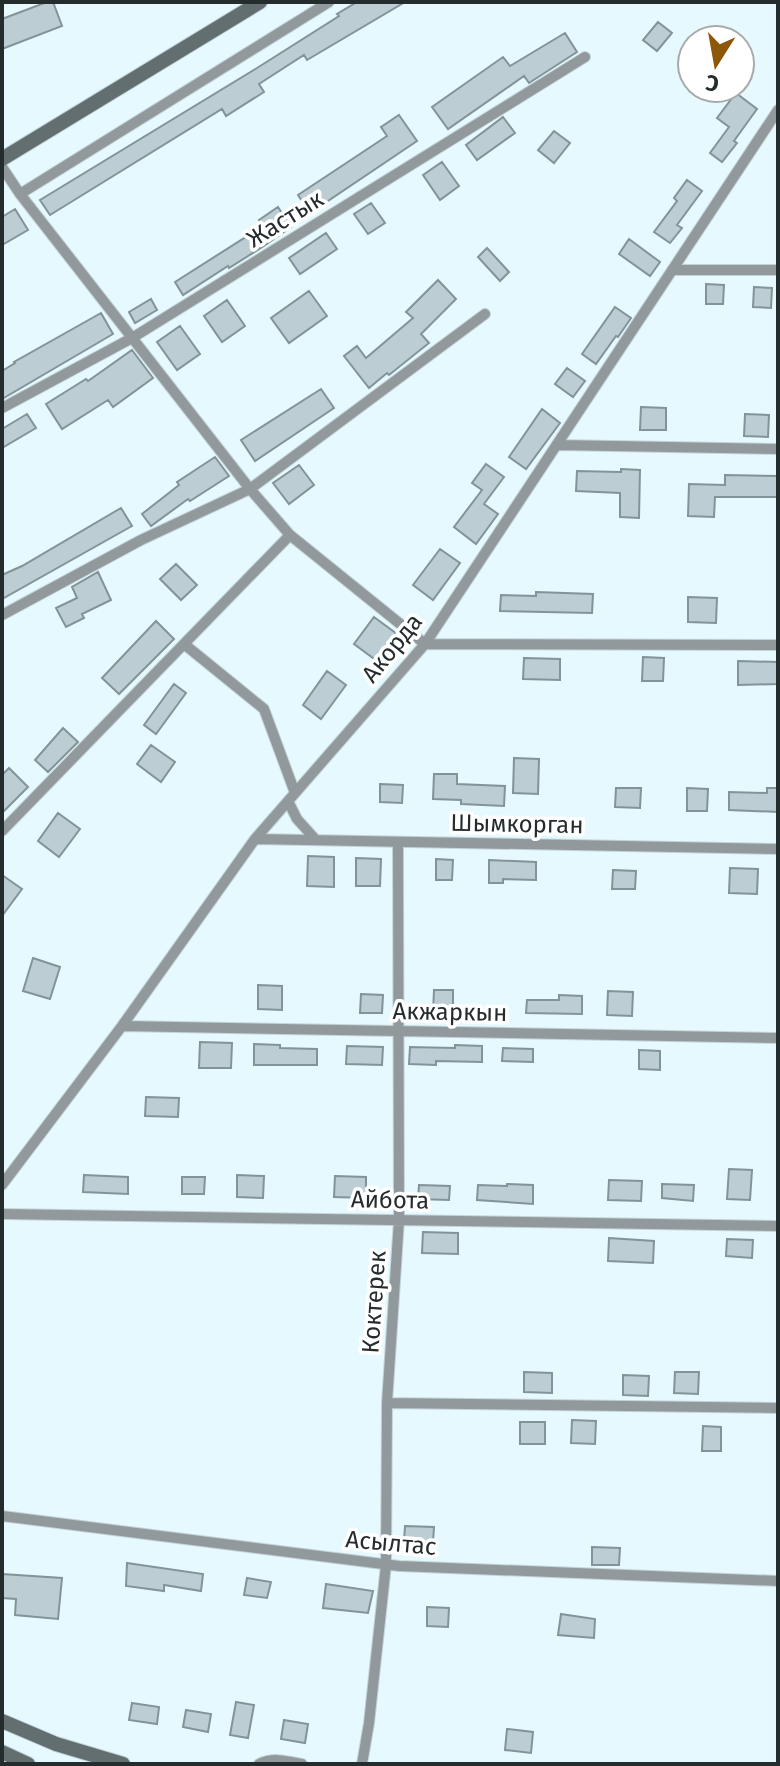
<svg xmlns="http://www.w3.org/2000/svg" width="780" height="1766" font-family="'Fira Sans',sans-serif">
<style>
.building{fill:#bcced3;stroke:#839499;stroke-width:2}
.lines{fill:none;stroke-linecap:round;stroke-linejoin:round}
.minor-casing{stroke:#c3d4d9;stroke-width:12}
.secondary-casing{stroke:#c3d4d9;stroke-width:16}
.minor{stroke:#92999c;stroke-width:10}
.secondary{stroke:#636e71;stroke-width:14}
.labels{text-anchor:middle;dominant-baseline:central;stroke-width:7;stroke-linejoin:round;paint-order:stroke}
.street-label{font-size:24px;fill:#252c2e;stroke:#fff}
</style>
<rect width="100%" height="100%" fill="#e6f9ff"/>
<!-- building -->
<path class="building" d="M47,2H53L62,26L2,49V19Z
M357,2H405L307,60L304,55L259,84L264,92L226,116L222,109L50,215L40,200L257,68L339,16L337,14Z
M658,22L672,33L657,51L643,40Z
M565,33L577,52L529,83L524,76L448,129L432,107L503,57L510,66Z
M736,93L757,109L734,141L737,143L722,162L710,153L729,127L717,118Z
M399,115L417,141L310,213L298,195L387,136L381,127Z
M503,117L515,133L477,160L466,145Z
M554,131L570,143L554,163L538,150Z
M442,162L459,186L440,200L423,175Z
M687,180L702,191L677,225L682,228L670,243L654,232L677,201L674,198Z
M371,203L385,223L368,234L354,214Z
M278,207L291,227L264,246L229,268L228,266L183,295L175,282L263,226L259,220Z
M15,209L28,230L2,245V217Z
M326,233L337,249L300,274L289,258Z
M629,239L660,262L650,276L619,254Z
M487,248L509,272L500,281L478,257Z
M438,280L456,299L421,334L429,343L389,375L387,373L369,388L344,356L357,346L366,358L413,318L406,312Z
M706,284L724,285L723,304H706Z
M754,287L772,288L771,308L753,307Z
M309,291L327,316L289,343L271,318Z
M151,299L157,310L135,323L129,312Z
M227,300L245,326L222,342L204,316Z
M615,307L631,318L618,337L616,336L596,364L582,354Z
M101,313L113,334L2,399V371L15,363L14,362Z
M180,326L200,354L177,370L157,342Z
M132,350L153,378L113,407L108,400L62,429L46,404L86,379L88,381Z
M567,368L585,381L573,397L555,384Z
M321,389L334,408L255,461L241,440Z
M641,407L666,408V430H640Z
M542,409L560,423L526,469L509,457Z
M27,414L36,428L2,448V429Z
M745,414L769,415L768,437L744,436Z
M215,457L229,476L190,501L188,499L151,526L142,514L179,485L177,482Z
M486,464L504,477L484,504L498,514L476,544L454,527L482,490L472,483Z
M299,465L314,485L289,504L273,483Z
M621,469L640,470L639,518L620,517V493L576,491L577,471L621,472Z
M725,475L778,476V497H715L714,517L688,516L689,484L725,485Z
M121,508L132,526L2,599V575L22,566Z
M440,549L460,563L433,600L413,585Z
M176,564L197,585L181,600L160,579Z
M98,572L111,600L82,614L84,618L66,627L56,608L77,598L72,587Z
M536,592L593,594L592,613L500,611L501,595L536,596Z
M688,597L717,598L716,623L688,622Z
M374,617L397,634L377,661L354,644Z
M156,621L174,639L119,694L102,678Z
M643,657L664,658L663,681H642Z
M524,658L560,659V680L523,679Z
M738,661L778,662V684L738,685Z
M327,671L346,685L321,719L303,705Z
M174,684L186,693L156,734L144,725Z
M63,728L78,742L48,772L35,760Z
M151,745L175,762L161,782L137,764Z
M514,758L539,759L538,794L513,793Z
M9,768L28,787L2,813V775Z
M434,774H457V784L505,786L504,806L461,804V800L433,799Z
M380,784L403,785L402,803L380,802Z
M616,788H641L640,808L615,807Z
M687,788L708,789L707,811H687Z
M767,788H778V812L729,810V792L767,793Z
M58,813L80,829L59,857L38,841Z
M308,856L334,857V887L307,886Z
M356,858L381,859L380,886H356Z
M436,859L453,860L452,880H436Z
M489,860L536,862V880L503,879V883H489Z
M730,868L758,869L757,894L729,893Z
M613,870L636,871L635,889H612Z
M2,875L22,889L2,916Z
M33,958L60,967L50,999L23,991Z
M258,985L282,986V1010L258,1009Z
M434,990H453V1013L433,1012Z
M608,991L633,992L632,1016L607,1015Z
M361,994L383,995L382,1013H360Z
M559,995L582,996V1014L526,1013L527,1000H559Z
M200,1042L232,1043L231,1068H199Z
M254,1044L280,1045V1048L317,1049V1065H254Z
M455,1045L482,1046V1062L436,1061V1065L409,1064L410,1047L455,1048Z
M347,1046L383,1047L382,1065L346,1064Z
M503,1048L533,1049V1062L502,1061Z
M639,1050L660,1051V1070L639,1069Z
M146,1097L179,1098L178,1117L145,1116Z
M729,1169L752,1170L750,1200L727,1199Z
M84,1175L128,1177V1194L83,1192Z
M237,1175L264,1176L263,1198L237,1197Z
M335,1176L366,1177V1198L334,1197Z
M182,1177H205L204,1194H182Z
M609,1180L642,1181L641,1201L608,1200Z
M507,1184L533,1185V1204L477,1200L478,1185L507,1186Z
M662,1184L694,1185L693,1201L662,1198Z
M419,1185L450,1186L449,1200L418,1199Z
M423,1232L458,1233V1254L422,1253Z
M609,1238L654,1241L653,1263L608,1261Z
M727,1239L753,1240L752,1258L726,1256Z
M524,1372L552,1373V1393L524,1392Z
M675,1372H699L698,1394L674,1393Z
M623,1375L649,1376L648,1396L623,1395Z
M572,1420L596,1421L595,1444L571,1443Z
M520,1422H545V1444H520Z
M703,1426L721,1427V1451H702Z
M405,1526L434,1527L433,1542L404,1541Z
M592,1547L620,1548L619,1565H592Z
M127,1563L203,1574L201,1591L164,1585V1591L126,1586Z
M2,1574L62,1578L58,1619L15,1615L16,1599L2,1598Z
M247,1578L271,1582L267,1598L244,1595Z
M326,1584L373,1591L368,1613L323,1608Z
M427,1607L449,1608L448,1627L427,1626Z
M561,1614L595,1619L594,1638L558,1635Z
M236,1702L254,1705L248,1738L230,1735Z
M132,1703L159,1707L157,1724L129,1720Z
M186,1710L211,1714L208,1732L183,1727Z
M284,1720L308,1724L305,1743L281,1739Z
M507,1729L533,1732L531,1753L505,1750Z"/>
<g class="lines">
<!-- minor casing -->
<g class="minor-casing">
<path id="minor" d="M2,167L20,194L250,489L290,535L425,644L778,645
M20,194L329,2
M672,270H778
M2,408L132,338L585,57
M558,445L778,449
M2,615L141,540L250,489L485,314
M184,644L264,709L295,793
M288,801L297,819L316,840
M2,831L290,535
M255,839L778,849
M122,1026L778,1038
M2,1185L122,1026L255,839L425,644L778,110
M2,1214L778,1226
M387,1403L778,1408
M2,1516L399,1566L778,1581
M259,1764C273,1757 287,1761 302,1764
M362,1764L369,1723L386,1565L387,1403L399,1220L398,842"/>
</g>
<!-- secondary casing -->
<g class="secondary-casing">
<path id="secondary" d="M2,159L260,2
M2,1721L56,1744L123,1764
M2,1752L28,1764"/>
</g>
<!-- minor -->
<use href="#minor" class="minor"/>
<!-- secondary -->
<use href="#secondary" class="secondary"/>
</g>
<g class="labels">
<!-- street labels -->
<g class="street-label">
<text transform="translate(285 219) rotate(-32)">Жастык</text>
<text transform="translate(392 648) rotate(-51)">Акорда</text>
<text transform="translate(517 824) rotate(1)">Шымкорган</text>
<text transform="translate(450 1012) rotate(1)">Акжаркын</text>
<text transform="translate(390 1200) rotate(1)">Айбота</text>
<text transform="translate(374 1302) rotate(-86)">Коктерек</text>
<text transform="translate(391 1543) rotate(5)">Асылтас</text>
</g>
</g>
<!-- border -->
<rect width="780" height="1766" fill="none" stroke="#252c2e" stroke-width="8"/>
<!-- north arrow -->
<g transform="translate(716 64) rotate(191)"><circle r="38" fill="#ffffff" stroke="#a8abab" stroke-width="2"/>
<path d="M0-6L14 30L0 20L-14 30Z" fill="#8d5709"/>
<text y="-12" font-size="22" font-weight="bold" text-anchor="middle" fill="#252c2e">С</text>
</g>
</svg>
